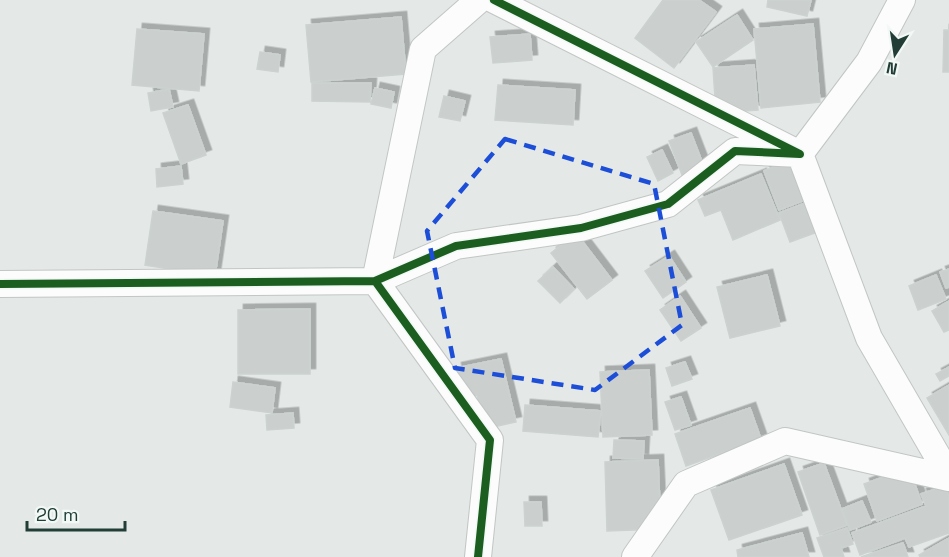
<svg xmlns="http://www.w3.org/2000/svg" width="949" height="557" font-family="'Space Grotesk',sans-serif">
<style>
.building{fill:#cbd0ce;stroke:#ccd2d0;stroke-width:1.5;filter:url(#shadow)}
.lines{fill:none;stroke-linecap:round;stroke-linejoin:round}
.street-casing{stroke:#c1c6c4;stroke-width:28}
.street{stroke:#fbfcfb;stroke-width:26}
.cycleway-casing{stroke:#f1f8f5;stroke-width:11}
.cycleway{stroke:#1b5e20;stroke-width:8}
.marked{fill:none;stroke:#1d4ed8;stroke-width:4.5;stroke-dasharray:12 8;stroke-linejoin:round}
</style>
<defs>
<filter id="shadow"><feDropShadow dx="5.5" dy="-5.5" stdDeviation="0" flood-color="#0004"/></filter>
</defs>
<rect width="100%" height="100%" fill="#e4e9e7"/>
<!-- building -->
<path class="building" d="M663,0H699L716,12L674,68L635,38Z
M768,0H811L807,16L767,7Z
M737,15L753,40L713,67L696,42Z
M401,17L406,74L311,82L306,25Z
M813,24L820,102L761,108L754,29Z
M137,29L204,34L199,91L132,85Z
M944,30H949V72H943Z
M530,34L532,60L493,63L490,37Z
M260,52L280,55L278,72L257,69Z
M754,65L758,110L716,113L713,68Z
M312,83H371L370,102L312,101Z
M498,85L575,90L573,125L495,120Z
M375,88L394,92L391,108L371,104Z
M169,89L173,107L151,111L148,93Z
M444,96L465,101L460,121L439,117Z
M188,105L206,155L181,164L163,113Z
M691,133L711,185L689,193L669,141Z
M662,150L673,173L658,181L647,157Z
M795,158L810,198L779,210L764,171Z
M181,166L183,184L157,187L156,169Z
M761,174L780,220L733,240L721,210L705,216L698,200Z
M808,202L820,231L790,242L779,213Z
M153,211L223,221L215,276L145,265Z
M576,233L612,280L587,299L551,253Z
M669,256L686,282L663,298L645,271Z
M553,267L574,289L560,303L538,281Z
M949,269V287L946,288L940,272Z
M767,275L780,326L730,338L717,287Z
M936,275L946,299L918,310L909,286Z
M680,296L701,328L681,341L660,310Z
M949,301V330L944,332L932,311Z
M310,309V374H238V310Z
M501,359L516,422L484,429L477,395L463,398L456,368Z
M685,362L692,379L672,386L666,368Z
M949,367V376L940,381L936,374Z
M649,370L652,435L603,437L600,372Z
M233,382L275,388L272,413L230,407Z
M949,385V435L927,398Z
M681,397L691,425L675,430L665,402Z
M525,405L601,411L598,437L523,431Z
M750,408L761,439L686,466L675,434Z
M293,413L294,428L267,430L266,415Z
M614,440L644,441L643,459L613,458Z
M658,460L661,529L607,531L605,462Z
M824,463L847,525L820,535L798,472Z
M784,464L802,515L729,540L711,490Z
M909,468L922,504L877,521L864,484Z
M945,486L949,496V533L909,547L905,538L860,555L852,533L926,506L921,494Z
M862,501L871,522L850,530L842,509Z
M524,502H541L542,526H525Z
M847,528L853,544L841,548L844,557H824L817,538Z
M802,533L809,557H738L737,550Z
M949,538V557H920L919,555Z
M903,543L908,557H861Z"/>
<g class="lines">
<!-- street casing -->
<g class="street-casing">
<path id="street" d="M902,0L869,62L800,154L869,338L949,476
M375,281L456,246L581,228L668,204L735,151L800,154L494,0
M375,281L423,49L479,0
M0,284L375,281L490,440L478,557
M635,557L686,484L785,441L949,478"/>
</g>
<!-- street -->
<use href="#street" class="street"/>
<!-- cycleway casing -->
<g class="cycleway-casing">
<path id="cycleway" d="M375,281L456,246L581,228L668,204L735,151L800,154L494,0
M0,284L375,281L490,440L478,557"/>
</g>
<!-- cycleway -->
<use href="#cycleway" class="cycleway"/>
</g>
<!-- marked area -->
<path class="marked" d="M505,139L654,184L682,325L595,390L455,368L427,231Z"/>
<!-- north arrow -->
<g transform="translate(895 54) rotate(192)" stroke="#f1f8f5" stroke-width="4.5" paint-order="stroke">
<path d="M0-4.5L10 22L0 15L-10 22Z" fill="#213d36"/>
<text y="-9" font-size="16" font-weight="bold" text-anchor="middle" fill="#213d36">N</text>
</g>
<!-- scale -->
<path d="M27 521v9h98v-9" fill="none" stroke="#213d36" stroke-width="3"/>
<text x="36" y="521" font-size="18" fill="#213d36" stroke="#f1f8f5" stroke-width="4.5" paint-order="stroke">20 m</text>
</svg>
